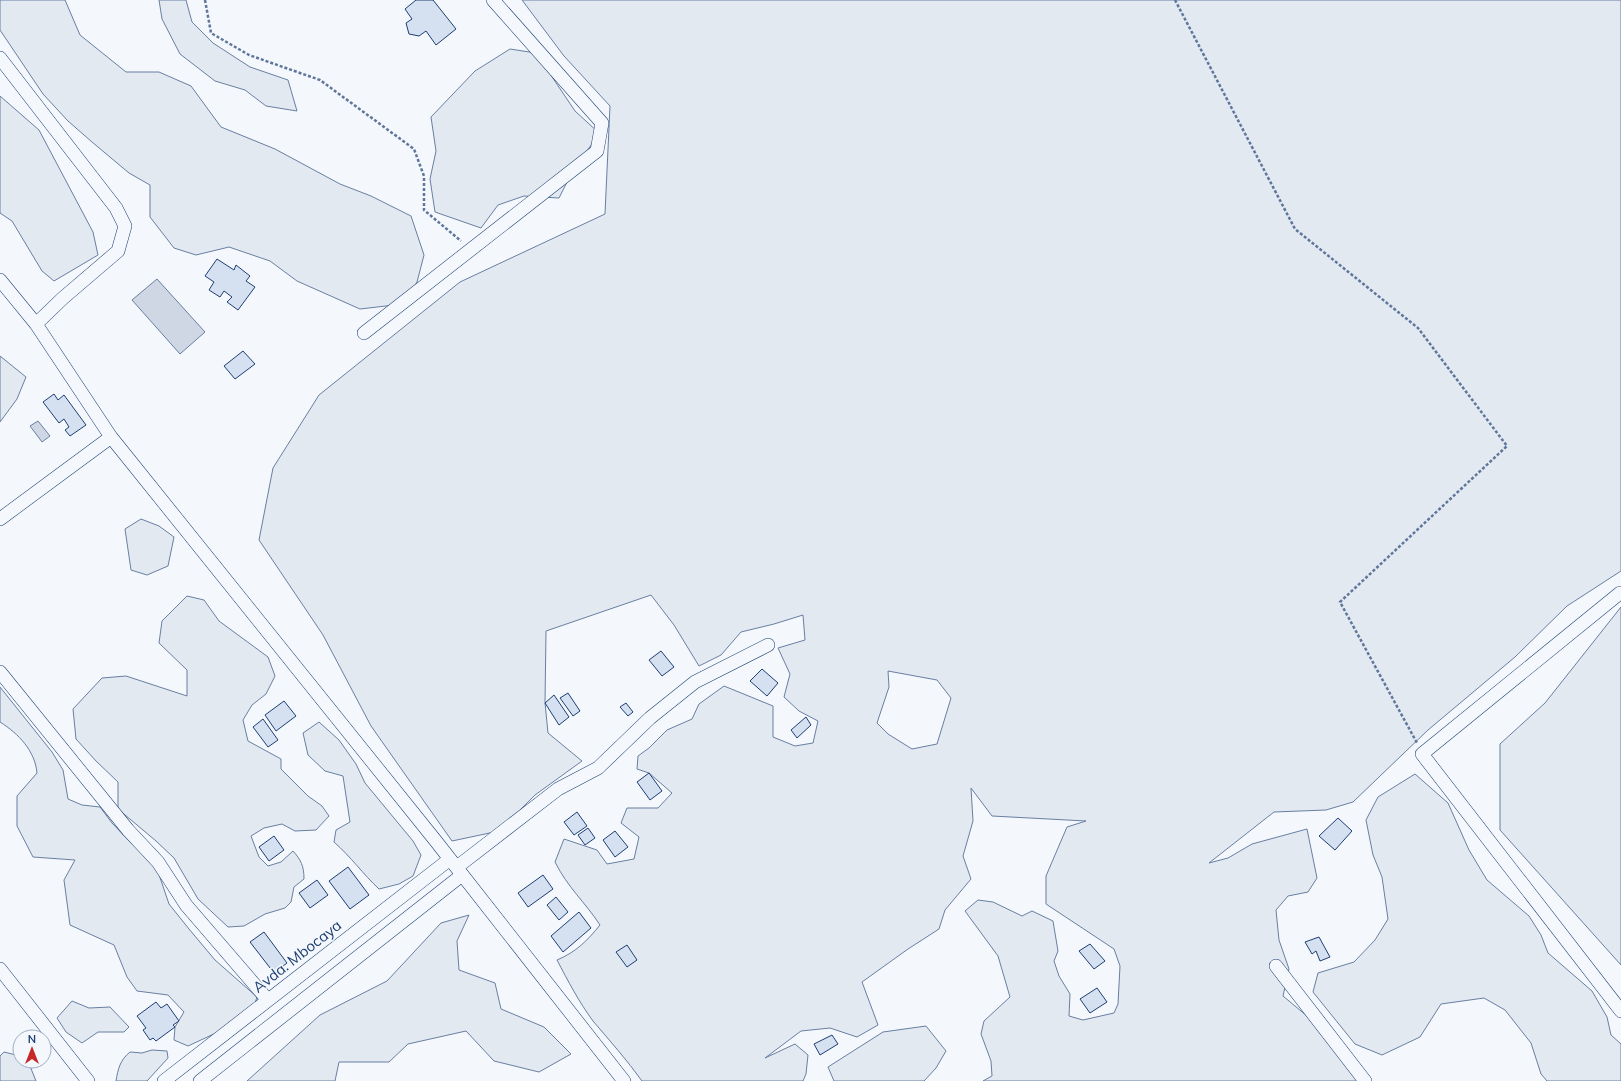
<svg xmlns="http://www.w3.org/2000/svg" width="1621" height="1081" font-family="Mulish,sans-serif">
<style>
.green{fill:#e3e9f0;stroke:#687fa3;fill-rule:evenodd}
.water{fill:#cfd7e4;stroke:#687fa3}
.building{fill:#d5e0f0;stroke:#1d3f73}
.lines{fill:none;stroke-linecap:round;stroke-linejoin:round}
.street-casing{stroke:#1d3f73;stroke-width:14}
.path{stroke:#5e769c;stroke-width:2.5;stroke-dasharray:3 2;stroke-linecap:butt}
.street{stroke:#f4f7fb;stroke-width:13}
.labels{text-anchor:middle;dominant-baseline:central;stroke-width:3;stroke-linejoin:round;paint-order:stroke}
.street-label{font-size:15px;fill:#1d3f73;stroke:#f4f7fb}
</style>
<rect width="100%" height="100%" fill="#f4f7fb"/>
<!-- green -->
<path class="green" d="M0,0H65L80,35L126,72H159L191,86L221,127L275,149L340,184L371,196L411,216L424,255L417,282L403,304L360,309L297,281L270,261L229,247L196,255L174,248L150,217V185L129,173L92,142L68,121L43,94L0,30Z
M159,0H186L192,22L213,43L250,67L288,80L297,111L266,106L245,90L215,81L180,54L162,19Z
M522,0H1621V571L1567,606L1515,657L1428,730L1353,802L1326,810L1274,812L1209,863L1228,858L1252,844L1307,829L1317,878L1308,892L1288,896L1276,910L1279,940L1289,969L1283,996L1313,1021L1359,1081H983L992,1076L991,1061L981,1034L984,1021L1010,997L998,956L965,911L978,900L993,902L1022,916L1032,911L1053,921L1058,951L1054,961L1059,976L1070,994L1069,1016L1083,1020L1114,1013L1118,1004L1120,966L1114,949L1046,904V876L1067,827L1086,821L992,816L971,788L973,821L963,856L971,879L945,910L939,929L908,949L862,982L878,1025L857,1037L830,1028L801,1031L765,1058L795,1044L808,1055L806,1074L803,1081H642C627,1060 610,1041 593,1021C579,1002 568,981 557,960C576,952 587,941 600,925C585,902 568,888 555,862L564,839L597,850L607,864L634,859L639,837L621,823L627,808H658L672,793L649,773L637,769L638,756L649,748L667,730L692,719L699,704L724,686L773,706V737L795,746L813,743L818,721L799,711L784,697L790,674L778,648L805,640L803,615L774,624L741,632L721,655L699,666L674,625L651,595L546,631L545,703L548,733L582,761L535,795L499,831L452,841L371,726L323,635L259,540L273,468L319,395L460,282L605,214L610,106L564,56ZM888,671L937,680L951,698L937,744L912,749L888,734L877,723L889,687Z
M510,49L536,53L575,111L599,133L569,178L559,198L524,196L498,205L481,228L435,212L430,179L436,151L431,117L475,71Z
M0,96L39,130L93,232L98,255L54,281L42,271L12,221L0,213Z
M0,356L26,377L17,399L0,422Z
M141,519L159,526L174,537L168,566L147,575L131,570L125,529Z
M187,596L204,600L219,621L268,657L275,676L266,694L252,705L243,720L248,741L281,759V769L308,796L322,806L329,816L316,830L295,831L282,824L264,828L251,836L259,857L268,866L281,862L293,851C301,860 304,866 304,879L294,887L291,902L285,908L265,914L244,926L228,927L198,899L174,858L156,841L118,809V782L96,761L76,739L73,709L102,678L126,676L187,696V670L159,643L162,621Z
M1621,607V965L1500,830V744L1545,703Z
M0,687L52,752L63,770L68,799L82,805L100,807L112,823L132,844L153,857L169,904L189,929L215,960L257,997L253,1010L231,1026L188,1046L174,1040L175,1027L184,1012L168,995L137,991L127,977L114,945L70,925L64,880L75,860L33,857L17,826V796L37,773C35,751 19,734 0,722Z
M319,722L339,740L356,764L365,783L413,841L421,855L413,876L399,884L379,889C363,874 351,857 334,842L336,830L350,822L343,776L325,771L308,755L303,733Z
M1415,774L1448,803L1469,850L1487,880L1529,916L1541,935L1548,953L1592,991L1607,1017L1611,1035L1621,1044V1081H1547L1541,1074L1531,1043L1505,1010L1484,998L1441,1004L1420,1037L1382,1055L1355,1044L1313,992L1318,973L1354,962L1375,940L1388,919L1382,877L1373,855L1366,820L1378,797Z
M469,915L457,941L459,970L495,983L501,1009L544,1027L571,1054L539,1072L494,1061L466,1031L408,1044L389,1062H339L335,1081H247L320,1015L387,981L441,923Z
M72,1001L89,1008L110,1007L129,1027L124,1032H98L82,1043L66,1032L57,1018Z
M926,1026L946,1051L936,1068L924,1081H834L828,1067L883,1032Z
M152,1050L167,1051L168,1058L147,1081H116C118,1069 120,1060 130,1052L142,1053Z
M4,1052L20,1056V1061H28L36,1081H0V1056Z"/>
<!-- water -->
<path class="water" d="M157,279L205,332L180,354L132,300Z
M38,421L50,436L42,442L30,426Z"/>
<!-- building -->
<path class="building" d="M416,0H433L456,29L436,45L426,31L419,36L409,34L406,23L412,19L405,9Z
M217,259L234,270L236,265L250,276L246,281L255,287L238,310L227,302L232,297L224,291L220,297L209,290L214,282L205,276Z
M243,351L255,364L235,379L224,366Z
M54,394L58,400L64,395L86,425L70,436L65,430L69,427L64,419L59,423L43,402Z
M661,651L674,667L662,676L649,660Z
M762,669L778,683L767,696L750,681Z
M568,693L580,711L573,716L560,698Z
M554,695L569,717L559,725L545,703Z
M284,701L296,716L276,731L265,715Z
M626,703L633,712L628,716L620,707Z
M806,717L811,725L797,738L791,730Z
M263,719L278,740L268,747L253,727Z
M649,773L662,791L650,800L637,782Z
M577,812L587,826L574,835L564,822Z
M1338,818L1352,831L1335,850L1319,836Z
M588,828L595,838L585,845L578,835Z
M615,831L628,847L615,857L603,840Z
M274,836L284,850L269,861L259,847Z
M348,867L369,895L350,909L329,881Z
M543,875L553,889L528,907L518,893Z
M317,880L328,895L310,908L299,893Z
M556,897L568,912L559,920L547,905Z
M579,912L591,928L563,952L551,936Z
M264,932L287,963L274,973L250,942Z
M1319,937L1330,957L1320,961L1316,951L1312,954L1305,942Z
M1090,944L1105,961L1094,969L1079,951Z
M627,945L637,960L627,967L616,952Z
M1097,988L1107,1002L1090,1013L1080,999Z
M156,1002L161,1008L167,1004L179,1021L173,1025L175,1027L156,1041L153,1038L150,1040L143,1030L146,1028L137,1016Z
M832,1035L838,1044L820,1055L814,1044Z"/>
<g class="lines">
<!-- street casing -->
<g class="street-casing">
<path id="street" d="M0,58L116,208L125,226L118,251L63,298L36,324
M0,280L36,324L111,437L435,840L624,1081
M364,333L597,151L602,123L493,0
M0,519L111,437
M1620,593L1422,754L1621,1011
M0,672L128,830L158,862L186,905L267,999
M457,867L558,789L598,768L650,718L695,682L768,645
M1276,966L1365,1081
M0,969L88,1081
M164,1081L450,859
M200,1081L462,875"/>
</g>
<!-- path -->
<path class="path" d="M205,0L211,33L249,55L320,80L414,149L424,176V210L461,241
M1175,0L1295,229L1418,328L1507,446L1340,602L1417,743"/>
<!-- street -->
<use href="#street" class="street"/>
</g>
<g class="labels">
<!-- street labels -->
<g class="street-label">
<text transform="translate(297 956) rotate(-38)">Avda. Mbocaya</text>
</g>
</g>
<!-- north arrow -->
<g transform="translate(32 1049)"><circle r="19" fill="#f4f7fb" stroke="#9eadc5"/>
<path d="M0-3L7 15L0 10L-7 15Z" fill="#c62828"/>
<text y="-6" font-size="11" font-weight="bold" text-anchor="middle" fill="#1d3f73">N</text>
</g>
</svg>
